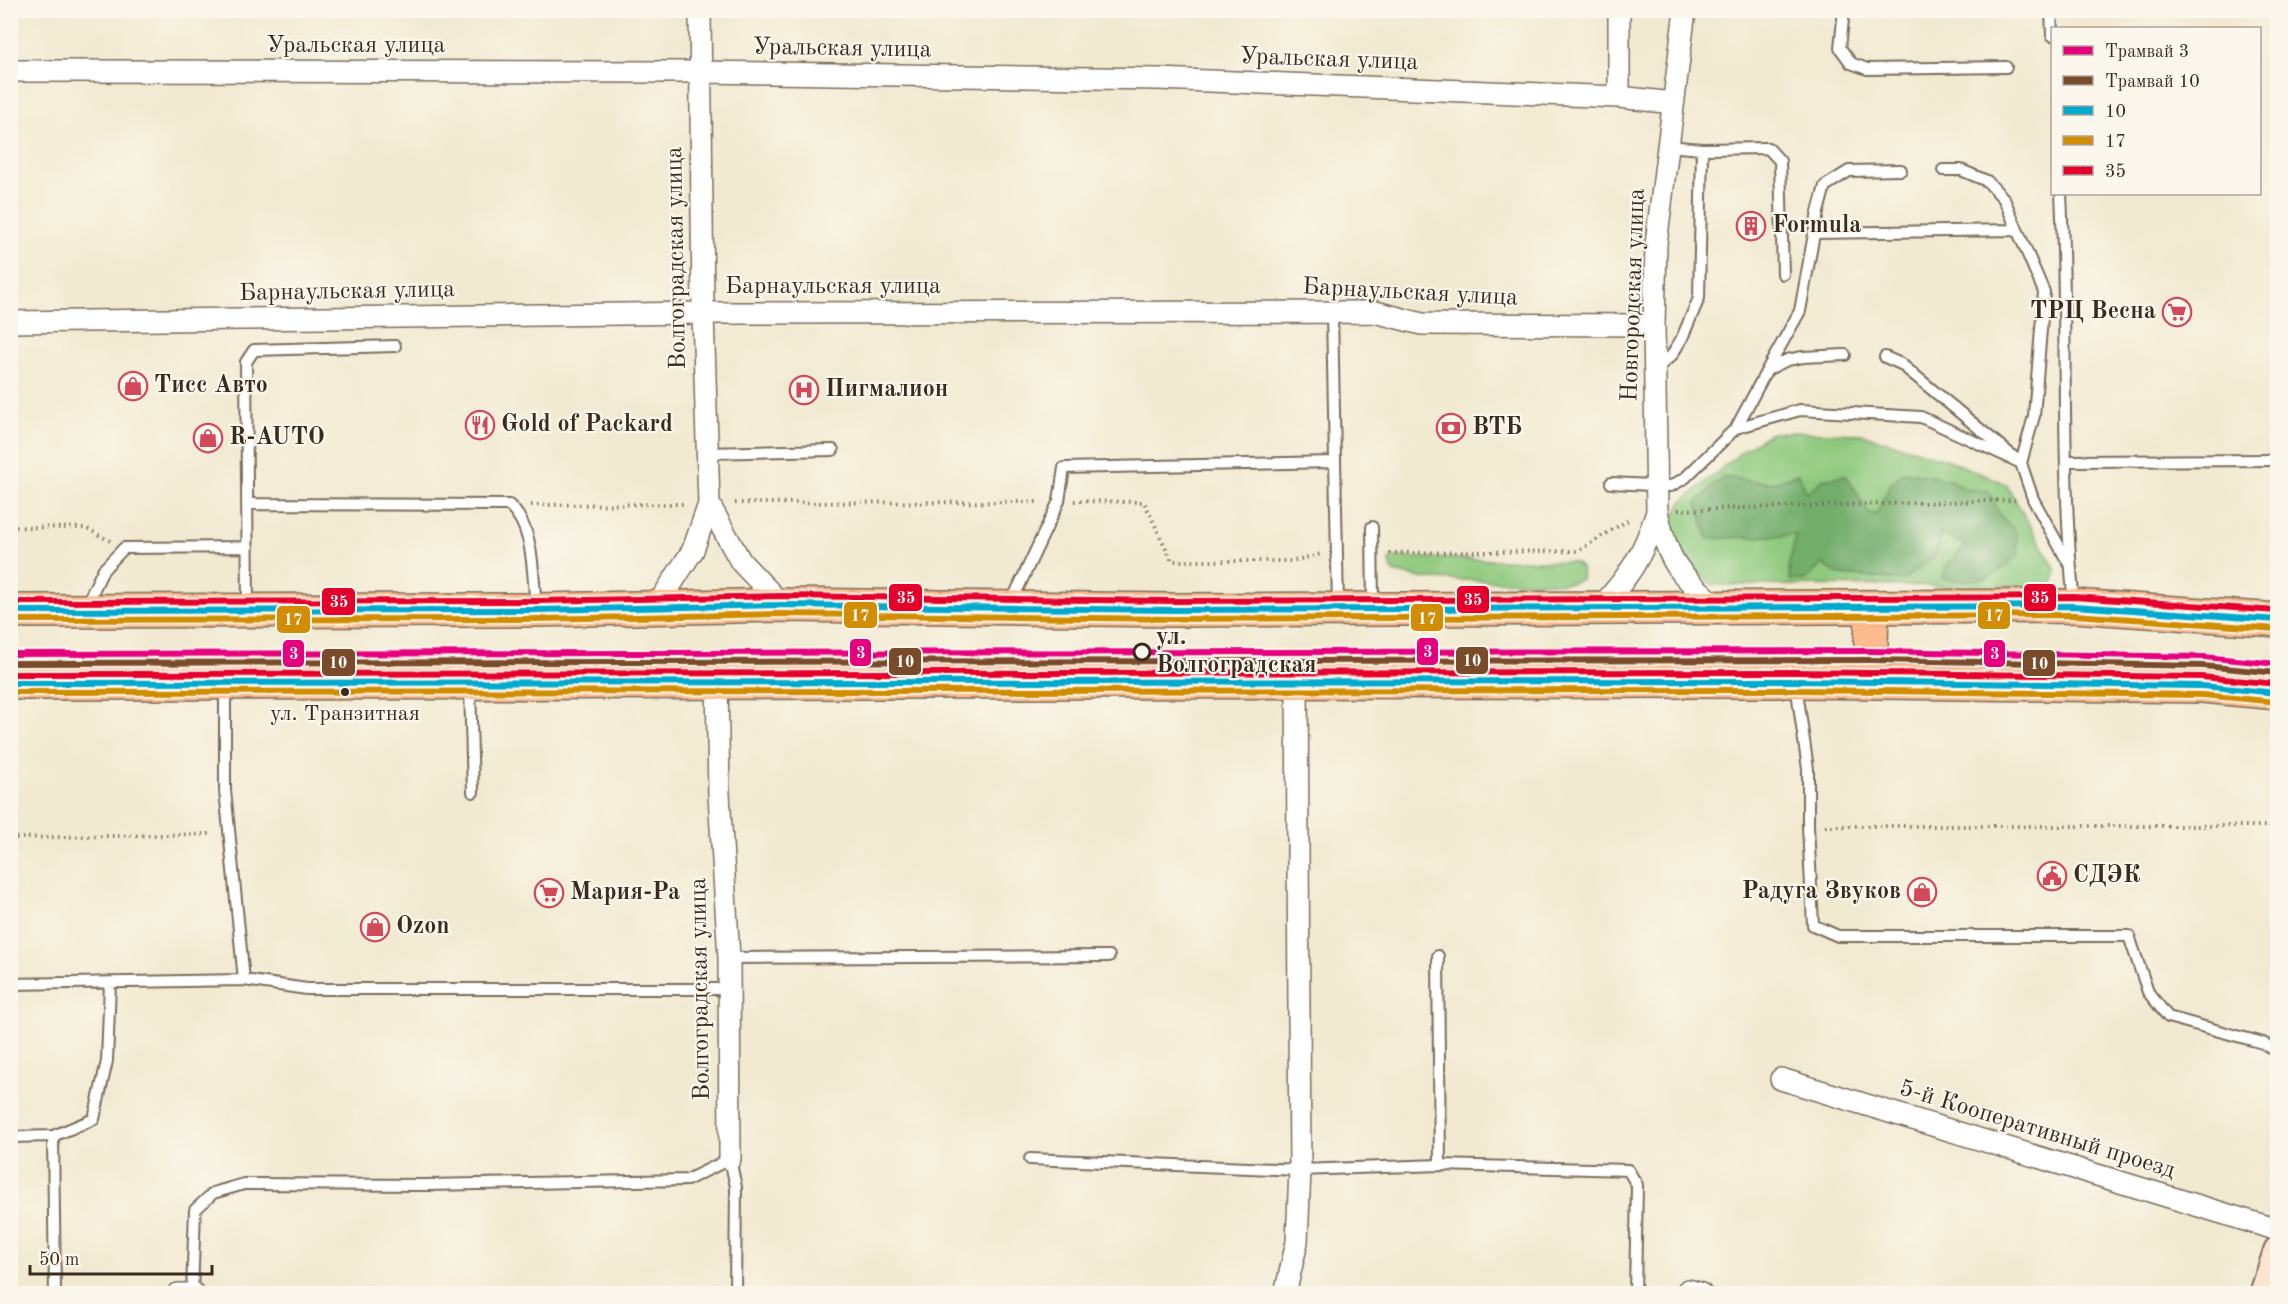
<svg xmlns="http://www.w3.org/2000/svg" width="2288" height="1304" font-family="'Old Standard TT',serif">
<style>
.green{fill:#8ec97d;stroke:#647a4e;stroke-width:1.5}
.forest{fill:#72ad6c;stroke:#566c45;stroke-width:1.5}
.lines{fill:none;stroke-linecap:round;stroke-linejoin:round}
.lane-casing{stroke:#7b6d5c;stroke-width:14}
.street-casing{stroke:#7b6d5c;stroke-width:24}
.secondary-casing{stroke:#7b6d5c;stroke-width:32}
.primary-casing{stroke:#7b6d5c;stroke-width:36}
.path{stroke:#7b6d5c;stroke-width:4;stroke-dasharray:1.5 4.5;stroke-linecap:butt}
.lane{stroke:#fff;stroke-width:10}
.street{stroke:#fff;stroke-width:21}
.secondary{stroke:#fde4d1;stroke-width:28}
.primary{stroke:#fbbb8d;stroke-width:33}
.bus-1-casing{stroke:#fbf7ec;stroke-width:10}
.bus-2-casing{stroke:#fbf7ec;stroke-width:10}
.bus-3-casing{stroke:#fbf7ec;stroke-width:10}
.bus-1{stroke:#00a9ce;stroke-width:6}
.bus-2{stroke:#d18d06;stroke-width:6}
.bus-3{stroke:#e4002b;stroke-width:6}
.tram-1-casing{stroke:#fbf7ec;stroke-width:10}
.tram-2-casing{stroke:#fbf7ec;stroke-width:10}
.tram-1{stroke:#e5007d;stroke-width:6}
.tram-2{stroke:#7a4b2a;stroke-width:6}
.stop-dot{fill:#fbf7ec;stroke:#3b2a1e;stroke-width:3}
.bus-dot{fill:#3b2a1e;stroke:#fbf7ec;stroke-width:2}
.labels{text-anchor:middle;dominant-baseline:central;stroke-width:4.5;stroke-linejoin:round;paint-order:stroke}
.bus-label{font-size:22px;fill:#3b2a1e;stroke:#fbf7ec}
.street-label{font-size:24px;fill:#3b2a1e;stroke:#fbf7ec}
.poi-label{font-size:24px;font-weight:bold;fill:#3b2a1e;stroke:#fbf7ec;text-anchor:start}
.stop-label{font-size:24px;font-weight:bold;fill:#3b2a1e;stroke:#fbf7ec;text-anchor:start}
.line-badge{stroke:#fbf7ec;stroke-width:2}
.badge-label{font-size:16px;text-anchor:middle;font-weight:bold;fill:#fff}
</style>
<rect width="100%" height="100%" fill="#fbf7ec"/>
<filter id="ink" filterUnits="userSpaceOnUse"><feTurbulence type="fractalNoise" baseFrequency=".0167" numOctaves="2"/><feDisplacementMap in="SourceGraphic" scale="12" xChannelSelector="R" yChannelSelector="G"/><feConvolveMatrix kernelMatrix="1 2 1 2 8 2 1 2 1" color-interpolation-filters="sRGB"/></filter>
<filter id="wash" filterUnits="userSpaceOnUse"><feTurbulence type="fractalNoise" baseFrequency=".008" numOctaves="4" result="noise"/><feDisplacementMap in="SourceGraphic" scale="24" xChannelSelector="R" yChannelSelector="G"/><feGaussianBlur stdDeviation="1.35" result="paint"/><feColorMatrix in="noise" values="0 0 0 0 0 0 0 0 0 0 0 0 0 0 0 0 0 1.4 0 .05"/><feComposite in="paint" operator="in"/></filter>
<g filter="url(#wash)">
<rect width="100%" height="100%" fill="#f1e9d0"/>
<!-- green -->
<path class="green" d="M1790,432L1861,434L1945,459L2006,484L2056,570L2054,582L2044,586L1713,585L1680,558L1671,539L1673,518L1683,501L1745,449L1771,433Z
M1393,557L1572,562C1582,566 1583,569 1581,579L1572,583L1426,579L1393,572L1389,560Z"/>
<!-- forest -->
<path class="forest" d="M1904,471L1950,480L1965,489L1989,491L2000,515L2015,530L2019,554C1992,580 1979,585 1942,578L1947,565L1966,545L1941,535L1936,555L1903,580L1840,575L1822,564L1806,580H1790L1789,564L1796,535L1708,539L1697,502L1722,477L1772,483L1798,474L1807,493L1822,480L1846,475L1869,513L1877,514L1890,484Z"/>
</g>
<g filter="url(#ink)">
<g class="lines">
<!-- lane casing -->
<g class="lane-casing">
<path id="lane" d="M1844,10L1840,48L1851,63L1867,69L2006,67
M2051,10L2052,35
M1702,149L1768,148L1780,161L1783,274
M1943,170H1961L1987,181L2004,199L2044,292L2034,416L2021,463
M2061,194C2068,330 2060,468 2074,604
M1814,233L2017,230
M1332,313L1338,606
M1885,357L1901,364L2021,463L2033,499L2068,562
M1656,369L1672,355L1682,338L1699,298L1702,149L1667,146
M1767,370L1800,311L1818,212L1825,186L1849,171L1901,170
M1736,428L1800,410L1921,417L2021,463
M707,453L833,450
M2066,461L2278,460
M1611,483L1671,486L1685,478L1736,428L1767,370L1787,360L1803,357L1845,355
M248,504L509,505C535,528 532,573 536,605
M1372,527L1373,606
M1011,603L1059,501L1064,468L1334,462
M86,606L103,570L124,548L248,547
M248,607L246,362L254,350L395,346
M1796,684L1808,769V826L1813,925L1838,936H2129L2148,992L2168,1017L2263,1043L2278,1052
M470,686L473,792
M225,687V790L244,980
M1438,956L1440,1165
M729,958L1109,956
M10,984L244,980L307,989H730
M53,1136L94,1119L107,1061L110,983
M10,1137L53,1136L55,1294
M1030,1159L1300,1170L1440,1165L1628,1170L1637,1185L1635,1294
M192,1293L195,1210L213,1193L244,1184L427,1185L687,1180L730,1159L736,1187L735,1294"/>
</g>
<!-- street casing -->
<g class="street-casing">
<path id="street" d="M1619,10V97
M1685,10L1656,244L1654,325L1657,511C1668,565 1680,574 1720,609
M10,71L699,72L1158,79L1619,97L1673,103
M10,322L703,313L1375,312L1422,324L1654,325
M709,504L741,562L782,605
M657,606L693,550L709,504L703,313L700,10
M1599,609C1631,574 1642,557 1657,512
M717,683L719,794L729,958L730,1159
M1781,1079L2278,1230
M1688,1290L1701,1294
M178,1294H194
M1285,1294L1297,1242L1300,1170L1297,682"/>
</g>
<!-- secondary casing -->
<g class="secondary-casing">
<path id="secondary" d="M2264,1294L2278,1251"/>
</g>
<!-- primary casing -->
<g class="primary-casing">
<path id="primary" d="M10,611L537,610L782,605L1174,610L2074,606L2278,620
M1870,682L1872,609
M10,683L1796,681L2202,686L2278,693"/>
</g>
<!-- path -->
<path class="path" d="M1074,501L1144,502L1172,561H1292L1321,554
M735,503L1039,502
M531,505L685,504
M1678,510L2015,500
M10,527L86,528L110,541
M1389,553L1578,551L1630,519
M1825,826H2278
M10,838L214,834"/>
<!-- lane -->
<use href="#lane" class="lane"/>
<!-- street -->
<use href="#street" class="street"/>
<!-- secondary -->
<use href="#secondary" class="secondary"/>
<!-- primary -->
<use href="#primary" class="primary"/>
<!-- bus-1 casing -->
<g class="bus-1-casing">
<path id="bus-1" d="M10,611L537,610L782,605L1174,610L2074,606L2278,620
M10,683L1796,681L2202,686L2278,693"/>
</g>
<!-- bus-2 casing -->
<g class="bus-2-casing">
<path id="bus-2" d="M10,620L537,619L782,614L1174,619L2074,615L2277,629
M10,692L1796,690L2202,695L2277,702"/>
</g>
<!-- bus-3 casing -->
<g class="bus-3-casing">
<path id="bus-3" d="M10,602L537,601L782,596L1174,601L2074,597L2278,611
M10,674L1796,672L2202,677L2278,684"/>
</g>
<!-- bus-1 -->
<use href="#bus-1" class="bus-1"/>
<!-- bus-2 -->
<use href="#bus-2" class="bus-2"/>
<!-- bus-3 -->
<use href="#bus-3" class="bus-3"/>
<!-- tram-1 casing -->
<g class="tram-1-casing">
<path id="tram-1" d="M10,654L1871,651L2204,657L2278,664"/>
</g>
<!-- tram-2 casing -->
<g class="tram-2-casing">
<path id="tram-2" d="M10,663L1871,660L2203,666L2277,673"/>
</g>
<!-- tram-1 -->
<use href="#tram-1" class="tram-1"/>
<!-- tram-2 -->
<use href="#tram-2" class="tram-2"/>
</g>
</g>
<!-- icons -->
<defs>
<g id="building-ring" transform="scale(1.5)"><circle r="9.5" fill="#fbf7ec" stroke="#d1495b" stroke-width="1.5"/><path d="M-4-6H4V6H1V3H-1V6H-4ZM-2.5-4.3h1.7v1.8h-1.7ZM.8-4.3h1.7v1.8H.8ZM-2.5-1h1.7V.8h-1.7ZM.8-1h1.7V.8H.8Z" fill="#d1495b"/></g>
<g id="supermarket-ring" transform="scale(1.5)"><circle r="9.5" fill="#fbf7ec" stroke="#d1495b" stroke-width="1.5"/><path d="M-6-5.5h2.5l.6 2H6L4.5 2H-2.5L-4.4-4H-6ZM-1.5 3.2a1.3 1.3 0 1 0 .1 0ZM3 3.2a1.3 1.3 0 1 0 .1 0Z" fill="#d1495b"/></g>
<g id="shop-ring" transform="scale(1.5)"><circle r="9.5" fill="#fbf7ec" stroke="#d1495b" stroke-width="1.5"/><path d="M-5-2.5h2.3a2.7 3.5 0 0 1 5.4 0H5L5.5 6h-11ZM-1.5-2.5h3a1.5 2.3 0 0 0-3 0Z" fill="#d1495b"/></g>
<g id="hospital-ring" transform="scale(1.5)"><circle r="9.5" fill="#fbf7ec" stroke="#d1495b" stroke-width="1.5"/><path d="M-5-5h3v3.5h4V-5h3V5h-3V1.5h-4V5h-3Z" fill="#d1495b"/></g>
<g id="restaurant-ring" transform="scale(1.5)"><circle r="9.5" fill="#fbf7ec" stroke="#d1495b" stroke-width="1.5"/><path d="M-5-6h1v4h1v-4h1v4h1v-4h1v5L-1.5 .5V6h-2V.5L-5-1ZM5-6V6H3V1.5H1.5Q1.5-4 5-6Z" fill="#d1495b"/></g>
<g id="bank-ring" transform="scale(1.5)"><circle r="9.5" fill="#fbf7ec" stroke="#d1495b" stroke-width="1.5"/><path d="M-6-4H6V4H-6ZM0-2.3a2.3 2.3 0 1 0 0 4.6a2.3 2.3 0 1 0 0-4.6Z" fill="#d1495b"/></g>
<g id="civic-ring" transform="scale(1.5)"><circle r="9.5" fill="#fbf7ec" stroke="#d1495b" stroke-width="1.5"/><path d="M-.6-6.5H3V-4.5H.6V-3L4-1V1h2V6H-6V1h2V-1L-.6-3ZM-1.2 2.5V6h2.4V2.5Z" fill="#d1495b"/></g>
</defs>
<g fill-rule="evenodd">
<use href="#building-ring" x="1751" y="226"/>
<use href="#supermarket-ring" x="2177" y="312"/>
<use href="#shop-ring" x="133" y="386"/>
<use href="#hospital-ring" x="804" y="390"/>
<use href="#restaurant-ring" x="480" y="425"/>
<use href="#bank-ring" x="1451" y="428"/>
<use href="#shop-ring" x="208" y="438"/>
<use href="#civic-ring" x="2052" y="876"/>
<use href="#shop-ring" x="1922" y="892"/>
<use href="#supermarket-ring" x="549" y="893"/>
<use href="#shop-ring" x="375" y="927"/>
</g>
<!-- markers -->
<circle class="stop-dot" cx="1142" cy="652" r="8"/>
<circle class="bus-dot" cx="345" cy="692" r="5"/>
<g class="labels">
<!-- bus labels -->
<g class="bus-label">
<text x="345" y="714">ул. Транзитная</text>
</g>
<!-- street labels -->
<g class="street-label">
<text x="356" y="46">Уральская улица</text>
<text transform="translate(842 49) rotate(1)">Уральская улица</text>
<text transform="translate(1329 60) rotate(2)">Уральская улица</text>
<text transform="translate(677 258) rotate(-91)">Волгоградская улица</text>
<text x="833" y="287">Барнаульская улица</text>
<text transform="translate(347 292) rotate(-1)">Барнаульская улица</text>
<text transform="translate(1410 293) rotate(3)">Барнаульская улица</text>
<text transform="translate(1634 295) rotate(-88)">Новгородская улица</text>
<text transform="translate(701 989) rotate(-91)">Волгоградская улица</text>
<text transform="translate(2037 1130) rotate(17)">5-й Кооперативный проезд</text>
</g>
<!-- poi labels -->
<g class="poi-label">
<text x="1772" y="226">Formula</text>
<text x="2156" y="312" text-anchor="end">ТРЦ Весна</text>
<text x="154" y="386">Тисс Авто</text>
<text x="825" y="390">Пигмалион</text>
<text x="501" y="425">Gold of Packard</text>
<text x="1472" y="428">ВТБ</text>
<text x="229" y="438">R-AUTO</text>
<text x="2073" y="876">СДЭК</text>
<text x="1901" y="892" text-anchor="end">Радуга Звуков</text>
<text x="570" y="893">Мария-Ра</text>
<text x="396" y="927">Ozon</text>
</g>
<!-- stop labels -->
<g class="stop-label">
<text x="1156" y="638">ул.<tspan x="1156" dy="28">Волгоградская</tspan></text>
</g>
</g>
<g class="line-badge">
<rect x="2023" y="583" width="34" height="29" rx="6" fill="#e4002b"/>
<rect x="888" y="583" width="35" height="29" rx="6" fill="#e4002b"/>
<rect x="1456" y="585" width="34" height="29" rx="6" fill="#e4002b"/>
<rect x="321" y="587" width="35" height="29" rx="6" fill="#e4002b"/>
<rect x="843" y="601" width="35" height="28" rx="6" fill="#d18d06"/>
<rect x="1977" y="601" width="34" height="29" rx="6" fill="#d18d06"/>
<rect x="1410" y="603" width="34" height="29" rx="6" fill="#d18d06"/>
<rect x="276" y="605" width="35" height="29" rx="6" fill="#d18d06"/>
<rect x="1416" y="637" width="23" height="29" rx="6" fill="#e5007d"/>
<rect x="849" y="638" width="23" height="29" rx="6" fill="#e5007d"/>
<rect x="1983" y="639" width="23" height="29" rx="6" fill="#e5007d"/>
<rect x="282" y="639" width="23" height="29" rx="6" fill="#e5007d"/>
<rect x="1455" y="646" width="34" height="29" rx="6" fill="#7a4b2a"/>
<rect x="888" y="647" width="34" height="29" rx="6" fill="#7a4b2a"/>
<rect x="321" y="648" width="35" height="29" rx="6" fill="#7a4b2a"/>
<rect x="2022" y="649" width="34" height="28" rx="6" fill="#7a4b2a"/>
</g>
<g class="badge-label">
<text x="2040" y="603">35</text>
<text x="906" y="603">35</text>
<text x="1473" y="605">35</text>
<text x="339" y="607">35</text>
<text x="860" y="621">17</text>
<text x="1994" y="621">17</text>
<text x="1427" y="624">17</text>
<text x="293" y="625">17</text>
<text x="1428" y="657">3</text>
<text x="861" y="658">3</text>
<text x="1995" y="659">3</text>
<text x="294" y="659">3</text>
<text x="1472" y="666">10</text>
<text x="905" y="667">10</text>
<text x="338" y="668">10</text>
<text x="2039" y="669">10</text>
</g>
<!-- margin -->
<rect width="2288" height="1304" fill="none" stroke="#fbf7ec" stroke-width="36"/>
<!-- legend -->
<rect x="2051" y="27" width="210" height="168" fill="#fbf7ec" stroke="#aea59a" stroke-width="1.5"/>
<rect x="2063" y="46" width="30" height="9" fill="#e5007d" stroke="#aea59a" stroke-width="1.5"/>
<text x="2105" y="57" font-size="18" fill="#3b2a1e">Трамвай 3</text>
<rect x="2063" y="76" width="30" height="9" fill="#7a4b2a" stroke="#aea59a" stroke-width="1.5"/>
<text x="2105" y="87" font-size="18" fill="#3b2a1e">Трамвай 10</text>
<rect x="2063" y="106" width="30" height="9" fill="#00a9ce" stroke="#aea59a" stroke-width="1.5"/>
<text x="2105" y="117" font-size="18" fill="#3b2a1e">10</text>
<rect x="2063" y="136" width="30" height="9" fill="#d18d06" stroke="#aea59a" stroke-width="1.5"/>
<text x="2105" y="147" font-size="18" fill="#3b2a1e">17</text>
<rect x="2063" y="166" width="30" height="9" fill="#e4002b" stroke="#aea59a" stroke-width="1.5"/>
<text x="2105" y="177" font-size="18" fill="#3b2a1e">35</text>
<!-- scale -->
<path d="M30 1265v9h182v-9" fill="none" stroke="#3b2a1e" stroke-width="3"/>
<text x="39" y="1265" font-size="18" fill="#3b2a1e" stroke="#fbf7ec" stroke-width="4.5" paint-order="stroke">50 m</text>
</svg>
